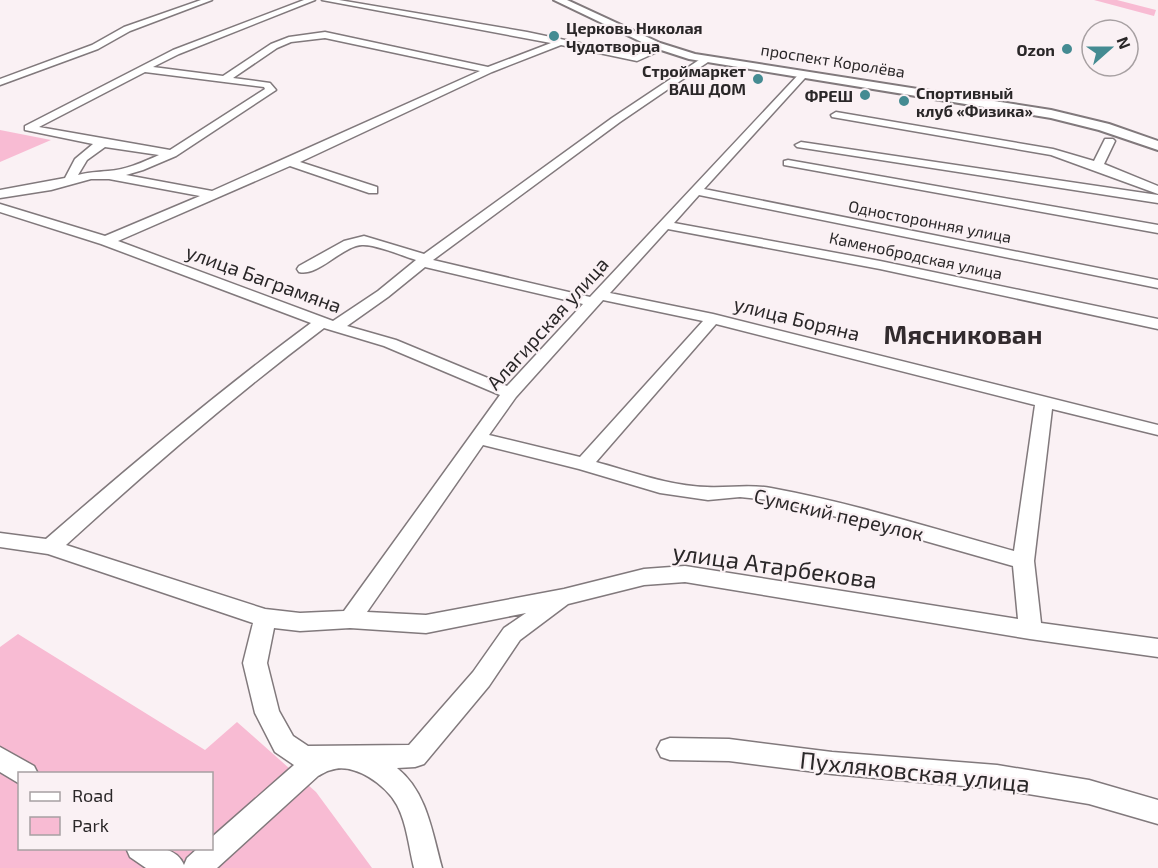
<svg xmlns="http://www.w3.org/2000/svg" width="1158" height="868" font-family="'Exo 2',sans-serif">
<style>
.green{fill:#f8bbd3;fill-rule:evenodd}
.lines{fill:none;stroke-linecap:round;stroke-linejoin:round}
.minor-casing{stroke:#81797c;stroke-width:3}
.major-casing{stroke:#81797c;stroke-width:4}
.minor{fill:#fff;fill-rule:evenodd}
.major{fill:#fff;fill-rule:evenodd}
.poi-dot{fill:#448b92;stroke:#faf1f4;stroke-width:2}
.labels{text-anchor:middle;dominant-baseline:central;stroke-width:4.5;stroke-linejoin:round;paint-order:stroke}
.far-poi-label{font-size:16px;font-weight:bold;fill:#2a2728;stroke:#faf1f4;text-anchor:end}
.far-street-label{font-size:16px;fill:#2a2728;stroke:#faf1f4}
.street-label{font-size:20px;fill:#2a2728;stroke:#faf1f4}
.near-street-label{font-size:24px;fill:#2a2728;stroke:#faf1f4}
.district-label{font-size:26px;font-weight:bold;fill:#322b2e;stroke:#faf1f4}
</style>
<rect width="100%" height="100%" fill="#faf1f4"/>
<!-- green -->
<path class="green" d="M1094,0H1117L1156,10L1154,16Z
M0,130L51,140L0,162Z
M18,634L205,750L237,722L316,792L372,868H0V647ZM20,774H212V848H20Z"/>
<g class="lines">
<!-- minor casing -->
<g class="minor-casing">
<path id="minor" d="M201,0H212L130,31L98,49L0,85V79L92,45L124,27Z
M304,0H315L179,54L153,67L223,76L271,44L289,37L325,32L488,67L551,43L322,0H339L527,32L636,55L662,45L666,48L637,61L561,45L492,72L300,162L377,187V193H369L290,166L118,241L333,321L378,291L416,260C403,256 375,244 362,245C342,246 318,277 299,272L297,269L299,266L344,241L364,236L424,254L612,118L702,58H708V62L620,122L433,260L590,297L799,74H805V78L704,189L1158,280V288L699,195L674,223L880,261L1158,319V329L880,269L668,229L610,293L713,314L1158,425V435L1052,409L1034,561L1041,623L1158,639V657L1030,639L685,582L644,585L568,604L520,640L489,686L424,764L415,767L397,768C427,792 432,832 442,868H414C409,848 407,824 397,805C386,785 354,762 331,770C326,771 322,774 318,776L217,868H146L130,857L126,848C146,848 175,843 184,865L187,858L198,848H212V837L294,765L275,752L255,713L243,663L253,623L48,554L0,547V533L46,539C132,464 219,391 311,323L101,244L0,212V204L105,236L200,196L109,179H91L51,190L0,198V190L65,178L75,159L93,144L25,130V126L173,50ZM325,38L480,71L212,191L126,175L143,170L176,156L276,90L270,83L233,78L277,48L291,42ZM145,72L264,87L265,89L170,150L39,127ZM105,147L159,155C143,162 126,170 108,171C97,172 89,172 78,175L87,160ZM425,267L583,304L507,386L396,340L347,326L388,297ZM603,300L703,321L580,457L489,435L516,397ZM716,324L1035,405L1014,551C934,529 853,503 771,488C749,484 729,488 707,487C669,486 633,472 596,462ZM324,328L384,346L500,395L344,611L300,613L265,609L66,545C149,469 234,396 324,328ZM483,445L579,469L660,493L708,500L740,497L770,500L876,527L1013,566L1018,619L685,566L644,569L564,589L426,615L367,612ZM526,613L504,628L473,672L409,745L308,746L293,736L279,711L267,663L274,628L300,631L350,628L426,633Z
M836,112L1053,149L1094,161L1105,139H1113L1115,141L1104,164L1158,186V194L1051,155L832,117L831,115Z
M801,142L1158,195V203L797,147L795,145Z
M788,160L1158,225V233L784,165V161Z
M670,738L729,739L832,752L997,765L1089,780L1158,800V824L1089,804L997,789L832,774L729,761L670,760L661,757L657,749L661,741Z
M0,747L34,766L38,774H20V784L0,772Z"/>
</g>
<!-- major casing -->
<g class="major-casing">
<path id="major" d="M554,0H567L660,43L695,54L1051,110L1109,124L1158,141V150L1099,130L1051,118L689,59L652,47Z"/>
</g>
<!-- minor -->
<use href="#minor" class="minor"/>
<!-- major -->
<use href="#major" class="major"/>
</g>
<!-- markers -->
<g class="poi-dot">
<circle cx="554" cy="36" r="6"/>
<circle cx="1067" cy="49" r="6"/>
<circle cx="758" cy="79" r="6"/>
<circle cx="865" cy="95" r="6"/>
<circle cx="904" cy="101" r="6"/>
</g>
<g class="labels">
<!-- far-poi labels -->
<g class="far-poi-label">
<text x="566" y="27" text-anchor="start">Церковь Николая<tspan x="566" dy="18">Чудотворца</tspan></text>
<text x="1055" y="49">Ozon</text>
<text x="746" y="70">Строймаркет<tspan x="746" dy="18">ВАШ ДОМ</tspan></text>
<text x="916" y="92" text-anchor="start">Спортивный<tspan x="916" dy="18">клуб «Физика»</tspan></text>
<text x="853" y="95">ФРЕШ</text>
</g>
<!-- far-street labels -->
<g class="far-street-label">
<text transform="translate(833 60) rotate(9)">проспект Королёва</text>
<text transform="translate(930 221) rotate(11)">Односторонняя улица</text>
<text transform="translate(916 255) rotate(12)">Каменобродская улица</text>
</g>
<!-- street labels -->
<g class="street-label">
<text transform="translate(264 278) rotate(20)">улица Баграмяна</text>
<text transform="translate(797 318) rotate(14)">улица Боряна</text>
<text transform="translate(547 323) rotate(-48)">Алагирская улица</text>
<text transform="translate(839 514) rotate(13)">Сумский переулок</text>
</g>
<!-- near-street labels -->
<g class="near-street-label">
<text transform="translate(775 565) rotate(8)">улица Атарбекова</text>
<text transform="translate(915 771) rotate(6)">Пухляковская улица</text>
</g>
<!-- district labels -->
<g class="district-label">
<text x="963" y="333">Мясникован</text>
</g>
</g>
<!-- legend -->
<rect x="18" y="772" width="195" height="78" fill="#faf1f4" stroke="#a7a0a2" stroke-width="1.5"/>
<rect x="30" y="792" width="30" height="9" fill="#ffffff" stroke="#a7a0a2" stroke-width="1.5"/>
<text x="72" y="802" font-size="18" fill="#2a2728">Road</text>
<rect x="30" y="817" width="30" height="18" fill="#f8bbd3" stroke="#a7a0a2" stroke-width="1.5"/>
<text x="72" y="832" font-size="18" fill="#2a2728">Park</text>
<!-- north arrow -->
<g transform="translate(1110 48) rotate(69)"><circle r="28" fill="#faf1f4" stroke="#a7a0a2" stroke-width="1.5"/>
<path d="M0-4.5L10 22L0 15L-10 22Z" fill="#448b92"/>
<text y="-9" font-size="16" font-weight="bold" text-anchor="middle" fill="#2a2728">N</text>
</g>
</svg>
